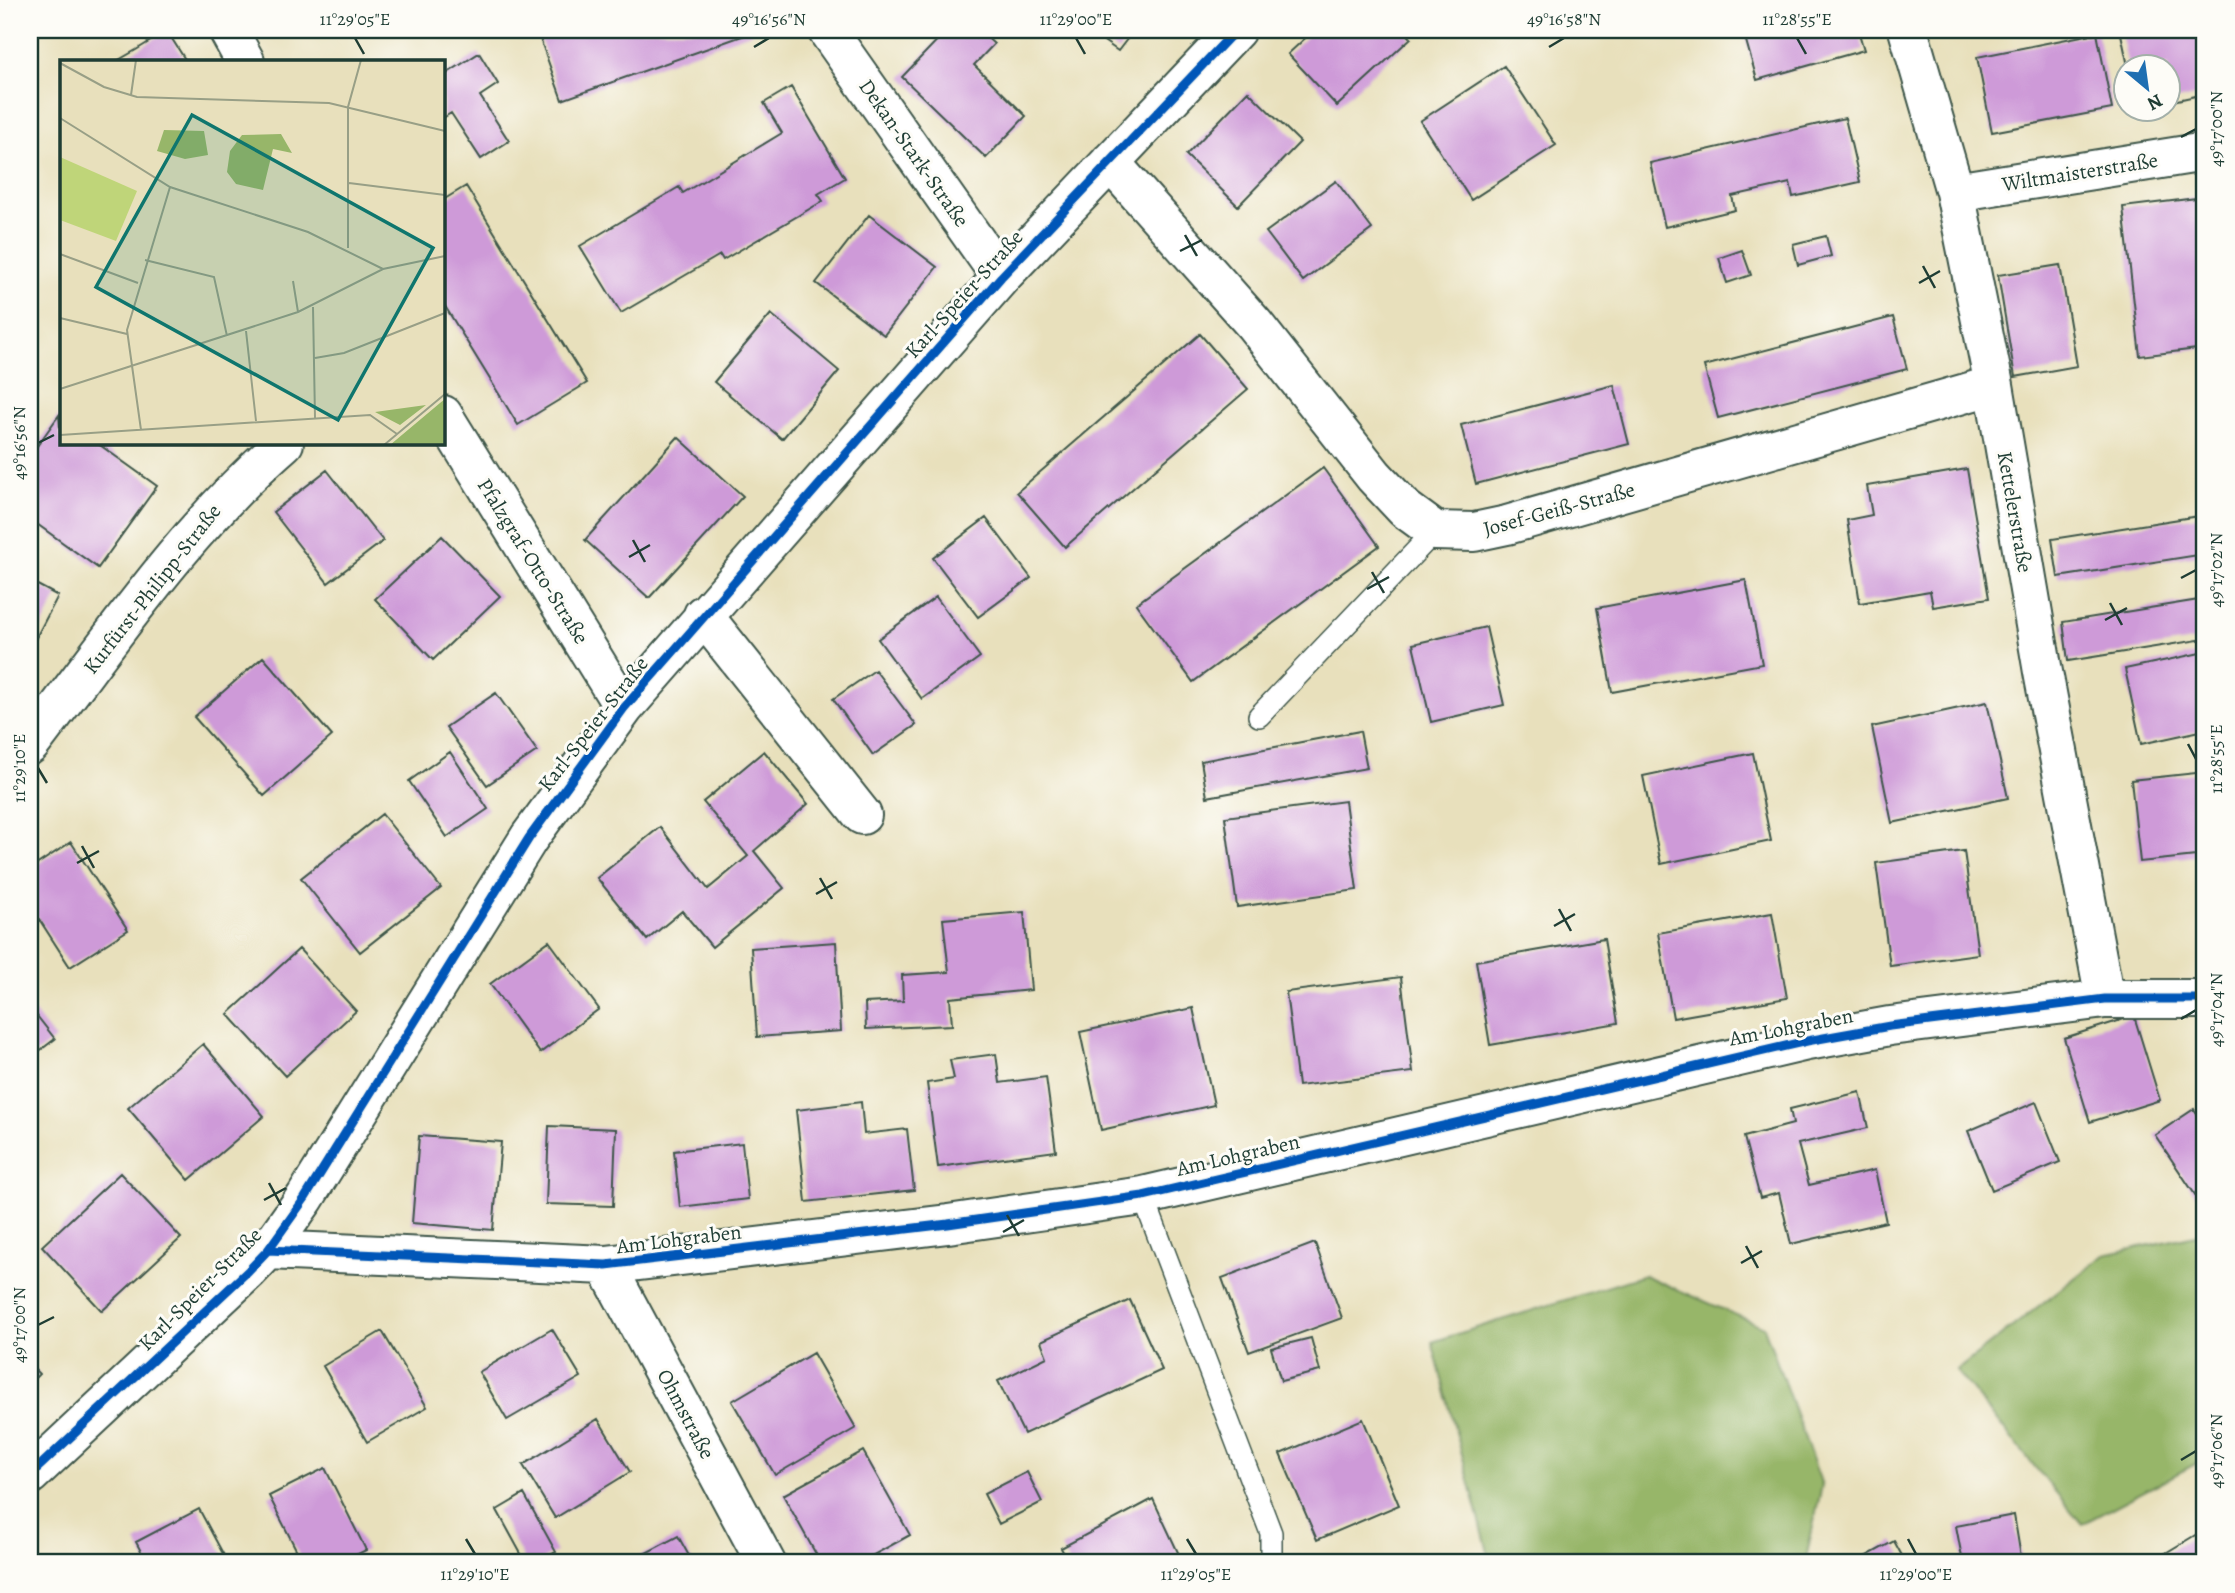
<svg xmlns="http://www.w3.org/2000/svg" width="2235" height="1593" font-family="Alegreya,serif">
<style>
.forest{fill:#97b669;stroke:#5b7a4e;stroke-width:2}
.building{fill:#ce9ad8}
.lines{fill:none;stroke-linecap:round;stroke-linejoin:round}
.service-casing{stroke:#3d5548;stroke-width:24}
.minor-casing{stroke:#3d5548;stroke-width:42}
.service{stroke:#fff;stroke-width:21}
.minor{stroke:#fff;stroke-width:38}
.cycleway-casing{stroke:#fdfcf7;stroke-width:13}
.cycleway{stroke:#0057b8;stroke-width:9}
.ticks{fill:none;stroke:#1f3d34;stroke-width:2.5}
.labels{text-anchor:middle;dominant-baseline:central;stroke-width:6;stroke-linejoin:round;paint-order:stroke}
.street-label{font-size:21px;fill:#1f3d34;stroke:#fdfcf7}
.inset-road{fill:none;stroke:#989f86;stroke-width:2}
.view{fill:#0f766e;fill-opacity:0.15;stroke:#0f766e;stroke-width:3.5}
.inset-edge{fill:none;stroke:#1f3d34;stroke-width:3.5}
.neatline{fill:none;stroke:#1f3d34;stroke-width:2.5}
.ticks-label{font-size:18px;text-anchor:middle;fill:#1f3d34}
</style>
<rect width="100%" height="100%" fill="#fdfcf7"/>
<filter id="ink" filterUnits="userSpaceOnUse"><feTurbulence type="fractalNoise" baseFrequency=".0143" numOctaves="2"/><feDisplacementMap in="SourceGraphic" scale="14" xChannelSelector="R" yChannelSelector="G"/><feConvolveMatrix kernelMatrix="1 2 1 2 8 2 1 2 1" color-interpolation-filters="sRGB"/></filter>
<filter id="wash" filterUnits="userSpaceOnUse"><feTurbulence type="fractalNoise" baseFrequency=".00686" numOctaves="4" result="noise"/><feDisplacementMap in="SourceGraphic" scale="28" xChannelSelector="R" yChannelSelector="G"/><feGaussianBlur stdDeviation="1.57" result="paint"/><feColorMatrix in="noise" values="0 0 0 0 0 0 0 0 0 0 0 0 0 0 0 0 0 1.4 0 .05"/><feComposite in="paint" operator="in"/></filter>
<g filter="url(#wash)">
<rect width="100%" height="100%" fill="#e8e0bc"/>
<!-- forest -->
<path class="forest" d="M2205,1233V1459L2082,1524L1956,1371L2104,1255Z
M1644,1275L1764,1327L1822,1485L1805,1563H1491L1432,1342Z"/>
<g id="blocks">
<!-- building -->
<path class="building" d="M547,30H759L562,100L538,33Z
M947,30H979L994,44L974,65L1026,116L986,158L902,77Z
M1088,30H1134L1118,51Z
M1314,30H1404L1411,38L1337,106L1288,54Z
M1743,30H1858L1864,50L1757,80Z
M2140,30H2205V94L2168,102V66H2128L2121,34Z
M167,31L186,61H117L136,50Z
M2097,33L2112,109L1992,132L1977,57Z
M479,53L498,84L480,96L509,141L481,159L451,113L443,118V76Z
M1504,66L1556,145L1471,200L1420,121Z
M791,87L845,178L818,194L823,201L723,260L720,255L621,313L580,246L679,187L683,193L782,133L764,103Z
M1248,91L1300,142L1238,206L1186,155Z
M1845,118L1860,182L1793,197L1790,183L1732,196L1735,210L1665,227L1650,163Z
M1336,181L1372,229L1303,281L1266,232Z
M466,186L587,383L518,425L443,303V200Z
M2205,197V348L2140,356L2123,207Z
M869,215L937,267L884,335L816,283Z
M1826,236L1831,256L1798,265L1793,244Z
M1742,250L1751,275L1727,283L1719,258Z
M2060,265L2077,366L2015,377L1998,275Z
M771,314L839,371L782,439L714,382Z
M1893,317L1907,369L1718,418L1704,366Z
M1200,334L1248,389L1065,547L1017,492Z
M1614,385L1629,444L1476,484L1461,425Z
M59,415L61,443H97L157,486L98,568L30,519V456Z
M678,437L743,496L649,598L585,540Z
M1323,468L1379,546L1193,682L1136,604Z
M1967,469L1989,598L1933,607L1930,591L1860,603L1847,520L1872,515L1867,486Z
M327,470L383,541L328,583L273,512Z
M2205,515V554L2058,577L2052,539Z
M986,518L1031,578L978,617L933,558Z
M442,536L500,596L433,660L375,599Z
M1746,580L1762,664L1612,692L1597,608Z
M30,581L58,596L30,649Z
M936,597L980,657L922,699L878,639Z
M2205,599V639L2068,661L2063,622Z
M1486,627L1504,705L1431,722L1413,644Z
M2205,652V730L2141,744L2125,669Z
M263,657L332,736L264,796L194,717Z
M875,670L916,725L873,755L833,699Z
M496,693L537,751L487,785L446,727Z
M1987,702L2008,798L1892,823L1872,727Z
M1360,731L1367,768L1207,797L1201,761Z
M764,751L808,804L754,851L784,888L712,947L682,911L647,940L597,878L660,827L708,889L748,856L703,802Z
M450,752L488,809L447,837L409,781Z
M1753,753L1771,841L1661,864L1643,776Z
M2205,772V855L2140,862L2131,780Z
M1345,801L1357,890L1237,907L1225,817Z
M382,814L441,888L360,952L301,878Z
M71,842L128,930L70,967L30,905V869Z
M1964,851L1978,954L1890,966L1876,863Z
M1024,912L1031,990L950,998L952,1025L866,1029L865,1003L903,1001L902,975L949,972L943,919Z
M1772,913L1787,998L1673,1018L1658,933Z
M1604,939L1618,1023L1490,1045L1476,961Z
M549,941L599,1009L540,1053L490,984Z
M836,942L841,1031L757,1037L751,948Z
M299,949L356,1011L285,1076L228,1014Z
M1401,977L1413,1072L1298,1086L1286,992Z
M30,1007L55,1039L30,1058Z
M1193,1008L1214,1105L1101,1130L1080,1032Z
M2134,1016L2160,1100L2090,1122L2064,1038Z
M203,1044L264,1116L189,1180L128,1108Z
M996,1054L1000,1083L1046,1077L1056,1151L938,1167L927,1083L954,1079L950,1060Z
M1860,1092L1868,1128L1798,1144L1809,1185L1875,1170L1886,1222L1791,1244L1779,1193L1760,1198L1744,1137L1793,1124L1790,1109Z
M861,1102L864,1134L907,1129L914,1190L806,1202L796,1110Z
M2036,1102L2060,1162L1992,1190L1968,1131Z
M2194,1109L2205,1125V1190L2196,1196L2155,1135Z
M549,1126L616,1129L613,1206L546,1204Z
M419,1136L501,1142L493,1230L412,1223Z
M742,1143L748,1199L680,1207L674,1151Z
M120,1173L181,1238L102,1311L42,1246Z
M1315,1243L1342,1318L1249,1352L1222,1278Z
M1130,1300L1162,1370L1024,1434L998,1381L1047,1357L1041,1341Z
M552,1329L581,1377L507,1420L479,1372Z
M382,1331L427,1407L367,1442L323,1366Z
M1311,1338L1320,1371L1281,1381L1271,1348Z
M813,1353L856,1428L775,1475L732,1401Z
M30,1365L39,1374L30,1383Z
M598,1419L630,1472L555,1518L523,1465Z
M1363,1419L1399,1505L1317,1540L1280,1454Z
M863,1451L910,1535L859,1563H821L783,1495Z
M325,1468L366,1550L340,1563H303L269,1496Z
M1027,1472L1042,1502L999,1524L984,1494Z
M524,1494L556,1552L536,1563H526L497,1510Z
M1153,1499L1183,1563H1069L1061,1548Z
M199,1509L228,1563H147L136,1542Z
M2014,1515L2022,1563H1963L1956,1526Z
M2197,1534L2205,1547V1563H2149Z
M678,1536L693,1563H627Z
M1894,1541L1906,1563H1854Z"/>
</g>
</g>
<g filter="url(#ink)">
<use href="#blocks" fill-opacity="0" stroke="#3d5548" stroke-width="2"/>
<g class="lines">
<!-- service casing -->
<g class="service-casing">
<path id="service" d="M1259,716L1435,531
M1143,1196L1271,1533V1563"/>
</g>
<!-- minor casing -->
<g class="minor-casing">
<path id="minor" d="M228,30L245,61
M827,30L1001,277
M1908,30L1955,192L1994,385L2043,672L2105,999
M1110,162L1254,324L1374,476L1405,509L1435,531L1474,532L1507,525L1994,385
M1955,192L2205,152
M443,415L624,708
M703,615L862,815
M30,745C110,641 184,530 284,443
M268,1250L606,1265L948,1224L1143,1196L1807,1041L1890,1026L2105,999H2205
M606,1265L766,1563
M30,1475L248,1271L268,1250L305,1198L529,838L624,708L1001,277L1236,30"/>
</g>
<!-- service -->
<use href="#service" class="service"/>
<!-- minor -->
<use href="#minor" class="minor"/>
<!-- cycleway casing -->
<g class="cycleway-casing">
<path id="cycleway" d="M268,1250L606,1265L948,1224L1143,1196L1807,1041L1890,1026L2105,999H2205
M30,1475L248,1271L268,1250L305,1198L529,838L624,708L1001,277L1236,30"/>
</g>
<!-- cycleway -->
<use href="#cycleway" class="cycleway"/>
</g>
</g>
<!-- ticks -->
<path class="ticks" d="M355,38L364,54M1076,38L1085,54M1797,38L1806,54M754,47L769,38M1549,47L1564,38M2181,137L2196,129M1185,235L1197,256M1180,251L1202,240M1923,266L1935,288M1919,283L1940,271M38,443L54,435M633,540L645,562M629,557L650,545M1372,572L1384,593M2181,578L2196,570M1367,589L1389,577M2110,603L2122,625M2105,620L2127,608M2188,744L2196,759M38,768L47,783M82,846L94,868M77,863L99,851M820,878L832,899M816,894L837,882M1559,909L1571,931M1554,926L1575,914M2181,1019L2196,1010M269,1183L281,1205M264,1200L286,1188M1007,1215L1019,1236M1003,1232L1024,1220M1746,1246L1758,1268M1741,1263L1762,1251M38,1325L54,1317M2181,1460L2196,1451M466,1539L475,1554M1187,1539L1196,1554M1908,1539L1916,1554"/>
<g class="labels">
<!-- street labels -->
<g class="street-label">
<text transform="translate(914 153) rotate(55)">Dekan-Stark-Straße</text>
<text transform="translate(2080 172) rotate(-9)">Wiltmaisterstraße</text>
<text transform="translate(964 294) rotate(-48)">Karl-Speier-Straße</text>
<text transform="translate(1559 509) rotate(-15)">Josef-Geiß-Straße</text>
<text transform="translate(2015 512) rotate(80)">Kettelerstraße</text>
<text transform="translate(533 561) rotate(58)">Pfalzgraf-Otto-Straße</text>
<text transform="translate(152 589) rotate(-52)">Kurfürst-Philipp-Straße</text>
<text transform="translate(593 724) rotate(-52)">Karl-Speier-Straße</text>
<text transform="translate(1791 1027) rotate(-11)">Am Lohgraben</text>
<text transform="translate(1238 1155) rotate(-13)">Am Lohgraben</text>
<text transform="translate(679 1239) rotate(-7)">Am Lohgraben</text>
<text transform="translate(200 1289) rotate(-45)">Karl-Speier-Straße</text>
<text transform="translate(686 1414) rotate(62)">Ohmstraße</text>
</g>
</g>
<!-- overview -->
<g transform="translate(60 60)">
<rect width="385" height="385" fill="#e8e0bc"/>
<path d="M0,97L77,131L56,181L0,160Z" fill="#bfd579"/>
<path d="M104,70L144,71L148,95L125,99L97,91ZM221,74L232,93L213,89L203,130L176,124L167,112L170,91L182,75ZM385,339V385H330L380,343ZM366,345L340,365L315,352Z" fill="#97b669"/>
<path class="inset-road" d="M0,3L44,27L77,37L269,43L385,71M71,35L76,0M0,58L110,127L248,172L323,209M289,123L385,135M288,188V47L301,0M0,194L78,223M85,200L154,217L167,276M233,221L238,252M253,247L255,358M0,258L67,274M186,271L196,361M255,298L284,293L385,253M0,329L238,252L323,209L385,196M81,370L67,270L110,127M0,375L310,355L337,374M324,385L385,334"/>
<path class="view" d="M132,55L373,188L278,360L36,227Z"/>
<rect width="385" height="385" class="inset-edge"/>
</g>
<!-- margin -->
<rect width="2235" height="1593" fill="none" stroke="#fdfcf7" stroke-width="77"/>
<!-- north arrow -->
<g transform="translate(2147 88) rotate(151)"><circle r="33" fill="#fdfcf7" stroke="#a4b0a9" stroke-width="2"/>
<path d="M0-5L12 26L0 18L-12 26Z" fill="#1f6fb2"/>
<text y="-10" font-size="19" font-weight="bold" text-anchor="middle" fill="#1f3d34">N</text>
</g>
<rect x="38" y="38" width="2158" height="1516" class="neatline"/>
<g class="ticks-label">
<text x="355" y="25">11°29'05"E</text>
<text x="769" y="25">49°16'56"N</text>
<text x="1076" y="25">11°29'00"E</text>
<text x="1564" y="25">49°16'58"N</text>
<text x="1797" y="25">11°28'55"E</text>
<text transform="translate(2216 129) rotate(-90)" y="6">49°17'00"N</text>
<text transform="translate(19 443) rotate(-90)" y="6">49°16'56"N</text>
<text transform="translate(2216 570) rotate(-90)" y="6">49°17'02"N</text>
<text transform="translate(2216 759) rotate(-90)" y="6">11°28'55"E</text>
<text transform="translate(19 768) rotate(-90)" y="6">11°29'10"E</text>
<text transform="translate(2216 1010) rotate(-90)" y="6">49°17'04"N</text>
<text transform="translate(19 1325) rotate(-90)" y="6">49°17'00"N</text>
<text transform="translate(2216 1451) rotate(-90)" y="6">49°17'06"N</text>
<text x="475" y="1580">11°29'10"E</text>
<text x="1196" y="1580">11°29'05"E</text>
<text x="1916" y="1580">11°29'00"E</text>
</g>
</svg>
